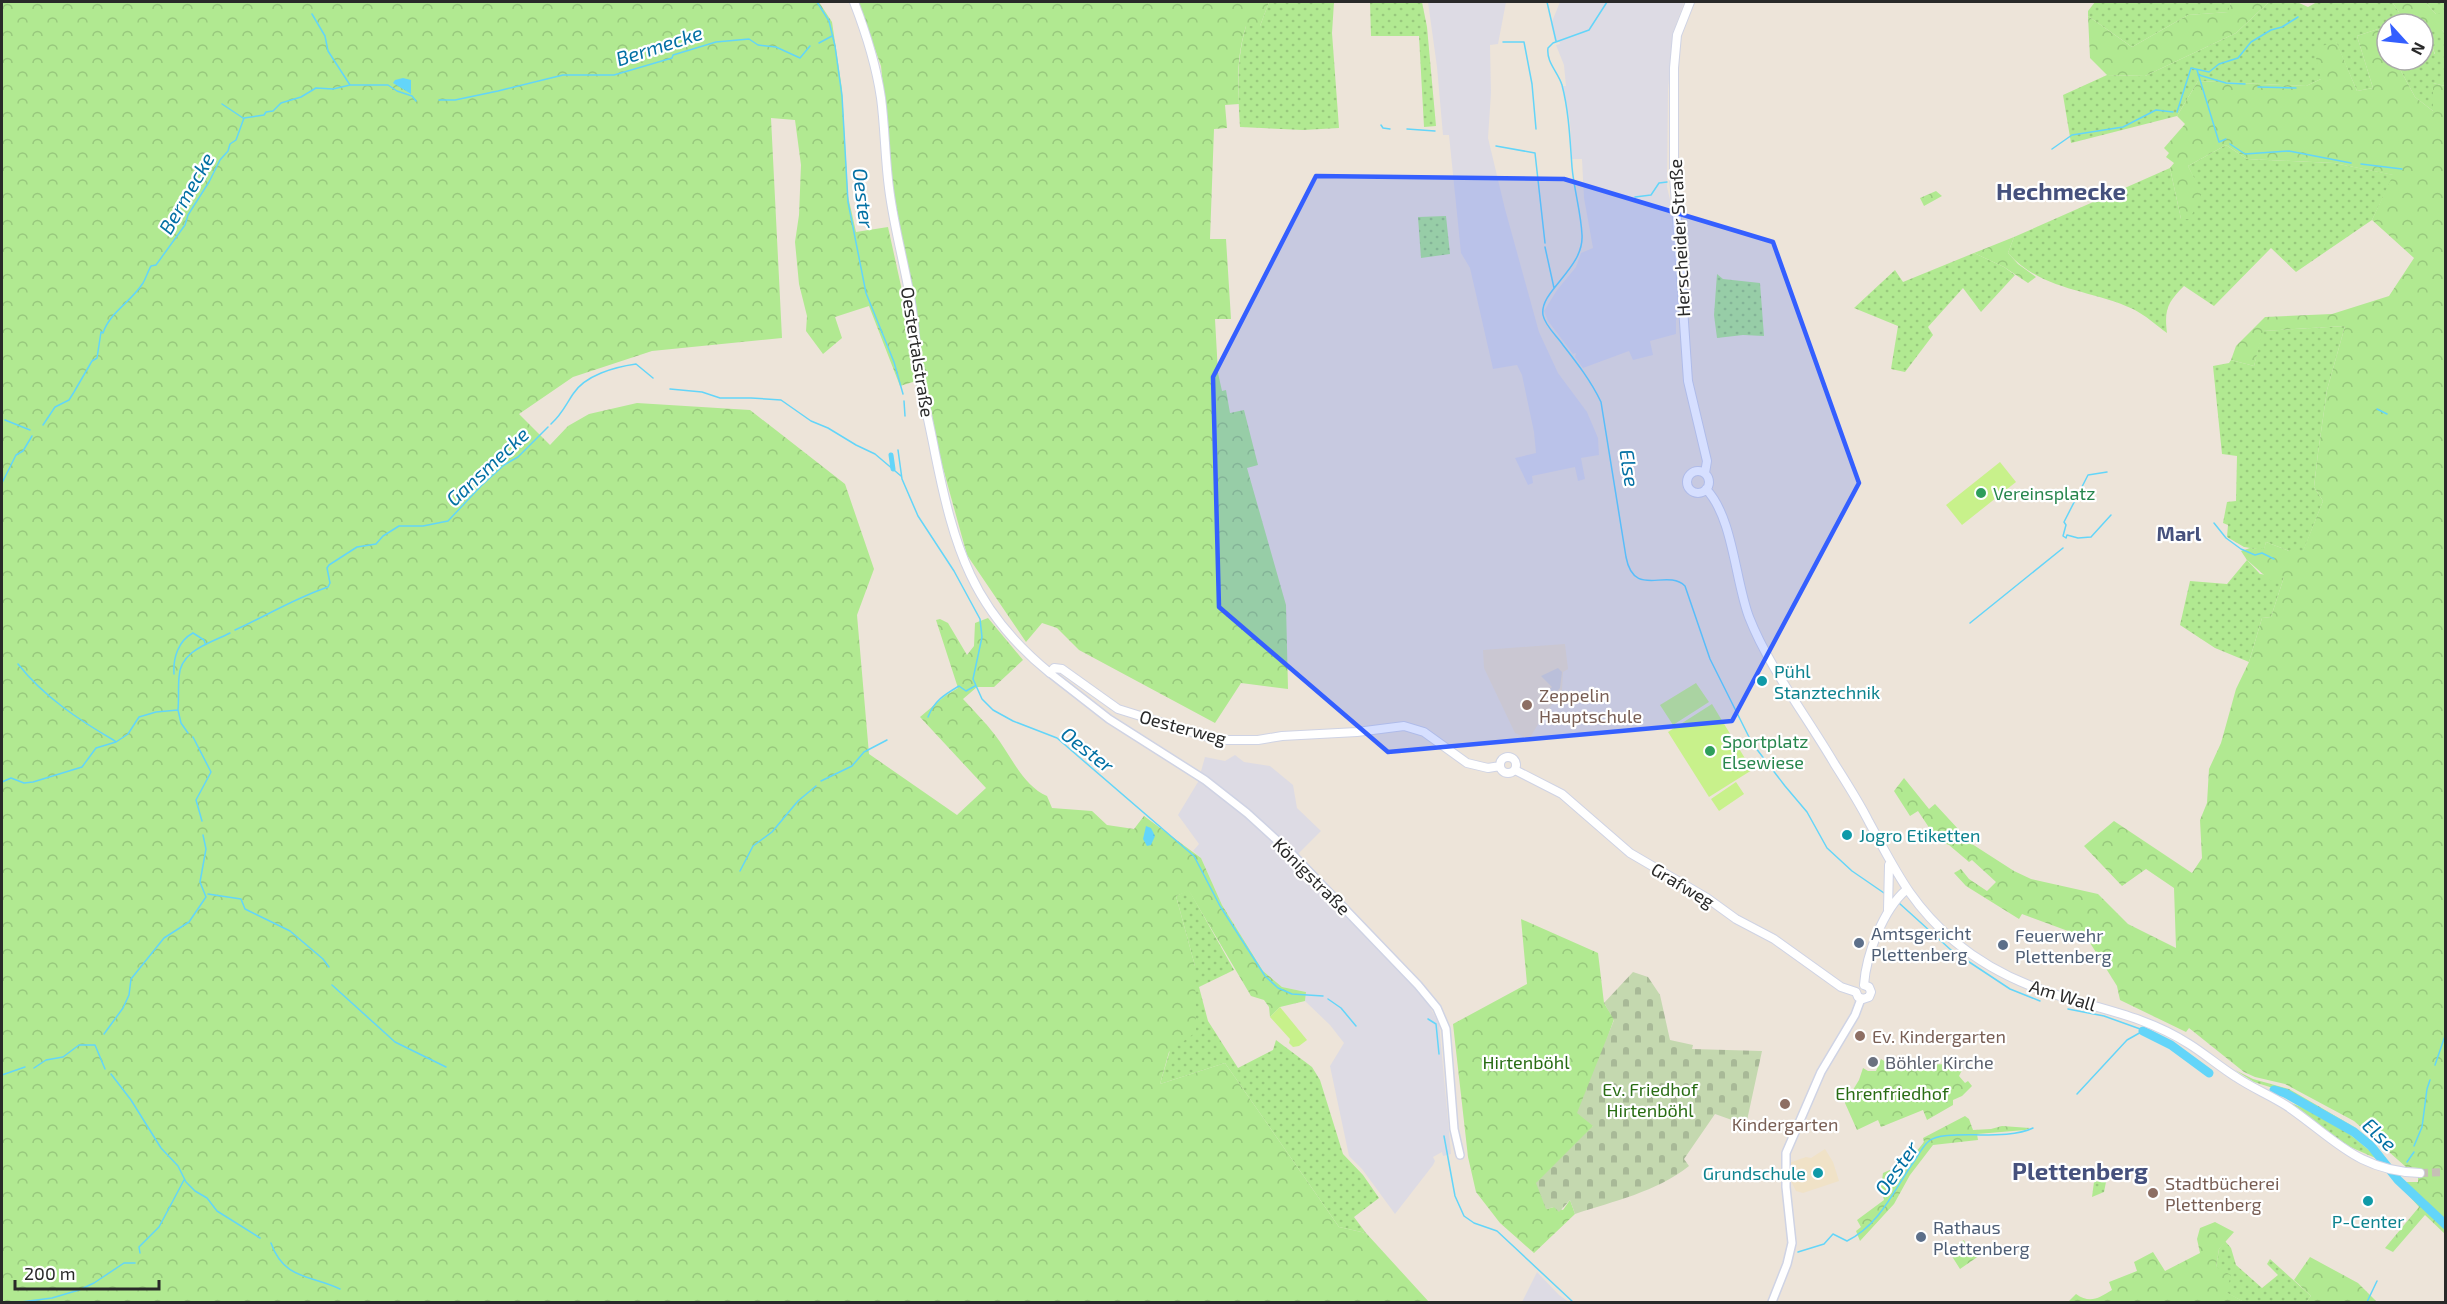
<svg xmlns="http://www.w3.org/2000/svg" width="2447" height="1304" font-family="'Exo 2',sans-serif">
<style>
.industrial{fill:#dddbe4}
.education{fill:#f0e2c7}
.grass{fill:url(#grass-dots)}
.forest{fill:url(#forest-crowns)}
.cemetery{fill:url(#cemetery-stones)}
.pitch{fill:#c8f18b}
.plaza{fill:#ddd7d1}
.water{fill:url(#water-ripples)}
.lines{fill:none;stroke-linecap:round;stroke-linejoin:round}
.stream{stroke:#63d5f9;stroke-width:1.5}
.canal{stroke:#63d5f9;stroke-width:5}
.river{stroke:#63d5f9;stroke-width:9}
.secondary-tunnel{stroke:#c6bfb6;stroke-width:8;stroke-dasharray:8 4;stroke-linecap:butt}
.tertiary-casing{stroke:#cfd3e4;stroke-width:10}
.secondary-casing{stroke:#cfd3e4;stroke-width:10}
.tertiary{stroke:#fff;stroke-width:7}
.secondary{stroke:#fff;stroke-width:8}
.marked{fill:#345fff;fill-opacity:0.2;stroke:#345fff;stroke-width:4.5;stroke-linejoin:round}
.leisure-dot{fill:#2e9e5b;stroke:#fff;stroke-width:2}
.culture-dot{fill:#0f9aa8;stroke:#fff;stroke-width:2}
.education-dot{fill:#8d6e63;stroke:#fff;stroke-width:2}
.service-dot{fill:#5c6f8a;stroke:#fff;stroke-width:2}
.worship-dot{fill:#6b7280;stroke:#fff;stroke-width:2}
.labels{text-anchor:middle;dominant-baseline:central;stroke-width:4.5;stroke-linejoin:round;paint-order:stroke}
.street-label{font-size:18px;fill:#292929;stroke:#fff}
.leisure-label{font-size:18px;fill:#27864d;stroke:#fff;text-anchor:start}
.culture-label{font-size:18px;fill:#0d838f;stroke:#fff;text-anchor:start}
.education-label{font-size:18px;fill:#785e54;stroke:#fff;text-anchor:start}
.service-label{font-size:18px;fill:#4e5e75;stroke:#fff;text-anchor:start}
.park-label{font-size:18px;fill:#286c13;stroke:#fff}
.worship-label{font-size:18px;fill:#5b616d;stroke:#fff;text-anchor:start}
.water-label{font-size:20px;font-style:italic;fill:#0270a4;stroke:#fff}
.neighbourhood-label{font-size:20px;font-weight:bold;fill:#46517d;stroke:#fff}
.district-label{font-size:24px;font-weight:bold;fill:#46517d;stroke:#fff}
</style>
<defs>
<pattern id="grass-dots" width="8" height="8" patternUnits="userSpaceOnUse" patternTransform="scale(1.5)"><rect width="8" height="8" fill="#b1e991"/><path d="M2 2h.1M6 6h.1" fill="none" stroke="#98c87d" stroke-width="1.8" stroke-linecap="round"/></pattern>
<pattern id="forest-crowns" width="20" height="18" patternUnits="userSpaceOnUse" patternTransform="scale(1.5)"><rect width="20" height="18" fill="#b1e991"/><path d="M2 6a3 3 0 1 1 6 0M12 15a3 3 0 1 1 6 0" fill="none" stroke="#98c87d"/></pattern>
<pattern id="cemetery-stones" width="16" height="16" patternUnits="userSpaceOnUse" patternTransform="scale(1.5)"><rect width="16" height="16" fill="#c4d8af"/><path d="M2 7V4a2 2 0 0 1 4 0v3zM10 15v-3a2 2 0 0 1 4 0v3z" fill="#a8b997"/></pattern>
<pattern id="water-ripples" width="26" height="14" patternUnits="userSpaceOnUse" patternTransform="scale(1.5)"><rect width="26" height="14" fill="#63d5f9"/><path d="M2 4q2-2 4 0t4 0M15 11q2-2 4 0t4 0" fill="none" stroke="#56b7d5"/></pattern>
</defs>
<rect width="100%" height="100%" fill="#ede4d9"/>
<!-- industrial -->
<path class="industrial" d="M1428,2H1506L1498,44L1490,45L1491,93L1488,138L1505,209L1539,332L1558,373L1587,412L1598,438L1599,455L1581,458L1585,479L1578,481L1575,467L1532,476L1533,483L1528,485L1515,458L1536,453L1534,432L1522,375L1517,365L1493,369L1470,268L1461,253L1449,135H1443L1437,67Z
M1560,2H1684L1673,33L1668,90L1667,187L1671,204L1679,316L1676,320V334L1650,341L1653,355L1633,360L1629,351L1583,368L1575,357L1576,353L1573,354L1548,321L1544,311L1557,290L1576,267L1581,253L1593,248L1584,198L1582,159H1572L1570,122L1563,86H1566L1564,65L1556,45L1560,44L1559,40L1555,42L1551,24Z
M1235,755L1244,762L1270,766L1293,785L1297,808L1321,831L1293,859L1418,985L1439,1024L1451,1154L1443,1156L1442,1152L1433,1157L1435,1161L1433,1165L1395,1214L1362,1169L1349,1156L1330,1066L1344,1043L1330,1025L1305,1001L1306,992L1282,987L1263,971L1222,905L1201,858L1193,851L1199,844L1178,815L1198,782L1205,757L1225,761Z
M1537,1272L1559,1295L1569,1302H1522Z"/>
<!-- education -->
<path class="education" d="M1565,644L1568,669L1563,672L1562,691L1542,718L1529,739L1515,733L1484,668L1483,650Z
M1825,1149L1833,1162L1839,1181L1803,1193L1796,1191L1789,1177V1163L1806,1157L1811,1158Z"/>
<!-- grass -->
<path class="grass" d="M1269,2H1334L1332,33L1339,128L1303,130L1240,127C1238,93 1236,60 1246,26H1260Z
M1370,2H1422L1427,27L1436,126L1424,127L1419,36H1371Z
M2095,2H2231L2229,12L2188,15L2132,47L2088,16V11Z
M2269,2H2297L2308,7L2317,2H2392L2399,12V24H2387V45L2378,29L2357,36L2373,88L2357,91L2336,42L2321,79L2306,86L2198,81L2177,116L2071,143L2063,95L2107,75L2145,76L2236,33Z
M2425,2H2445V14H2436Z
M2426,30H2442L2445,34V86L2433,83V111L2415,97L2395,60H2423V48L2427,53L2435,54Z
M2226,145L2247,159L2334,163L2394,175L2372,220L2296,272L2271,248L2214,306L2184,286C2168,302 2164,309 2167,333C2156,325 2145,315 2133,309C2089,289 2042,291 2008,253L2014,237L2170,168L2181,219L2201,193L2188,166Z
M1446,216L1450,254L1421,258L1418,217Z
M1974,253L2004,267L2015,275L1981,312L1963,288L1928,327L1933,335L1905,372L1891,369L1898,326L1854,308L1895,270L1903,282Z
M1717,274L1723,279L1760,283L1764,336L1743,335L1717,338L1714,315Z
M2345,326L2327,390L2318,453L2314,487L2323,501L2303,552L2289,551L2266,542L2264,550L2244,547L2227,537L2228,525L2223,523L2227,502L2236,501L2237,456L2222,454L2213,366L2229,363L2231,360L2254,366L2262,331Z
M2247,560L2260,574L2284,577L2271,617L2262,618L2249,662L2215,648L2180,625L2190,581L2227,584Z
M1189,890L1234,970L1199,987L1208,1021L1238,1068L1273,1050L1276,1040L1312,1067L1320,1080L1343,1154L1363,1175L1379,1198L1354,1217L1366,1233L1339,1227L1225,1063L1160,1084L1195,966L1176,896Z
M2235,1070L2253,1079L2289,1089L2363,1132L2298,1096L2254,1082Z
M2288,1102C2329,1117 2348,1131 2380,1160L2341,1143Z
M2096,1167L2106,1182L2104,1192L2092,1197Z
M2225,1241L2231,1248L2236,1265L2262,1288L2278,1275L2267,1264L2270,1259L2311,1296L2306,1302H2244L2225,1292L2216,1267L2219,1249Z"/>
<!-- forest -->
<path class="forest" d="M2,2H819L832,22L842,89L848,196L856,232L888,227L901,286L916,381L900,386L869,306L835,317L842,338L823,354L806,331L807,316L799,284L795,242L799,215L801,165L795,120L771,118L782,338L652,351L573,377L519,414L550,445L568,426L589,414L637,403L750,410L845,484L874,569L857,615L869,754L957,815L986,788L920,717L945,696L958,688L936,620L940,619L948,623L967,655L974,646L975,623L988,618L1023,660L994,687H977L963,699C974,711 985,722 995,735C1010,754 1023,786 1047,796L1052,808L1092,811L1107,825L1134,829L1144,816L1201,858L1222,905L1263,971L1282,987L1306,992L1305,1001L1280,1007L1270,1017L1269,1007L1264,1000L1251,996L1189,891L1176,896L1195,966L1196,1032L1169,1052L1160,1084L1225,1063L1339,1227L1366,1233L1429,1302H2Z
M858,2H1269L1260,26H1246C1238,52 1237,77 1239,104L1225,105L1227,128L1214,129L1210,239H1226L1231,319H1215L1218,373L1222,391L1226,390L1230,413L1244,410L1258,465L1247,468L1286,605L1288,689L1241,683L1215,723L1079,650L1057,628L1042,623L1026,642L967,555L938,450L893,187L881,66Z
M2231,2H2269L2236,33L2145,76L2107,75L2090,58L2088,16L2132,47L2188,15L2228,12Z
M2392,2H2425L2436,14H2445V34L2442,30H2426L2435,55L2427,53L2423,48V24H2399V12Z
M2378,29L2387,45V60H2395L2415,97L2433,111V83L2445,86V1234L2425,1215L2393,1252L2385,1248L2419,1207L2397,1182H2418V1168L2406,1167L2354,1121L2285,1084L2255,1077L2244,1072L2189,1028L2186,1032L2120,1000L2117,986L2087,938L2022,914L2019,919L1966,886L1954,873L1961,869L1969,879L1987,891L1996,882L1972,860L1969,862L1949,845L1938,841L1918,811L1910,816L1894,791L1904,778L1929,809L1935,804L1972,844L2014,871L2031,879L2098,894L2128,924L2176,948L2174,888L2146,869L2122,886L2084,846L2114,821L2192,873L2202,858L2200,820L2207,803L2209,769L2221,743L2236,689L2249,662L2262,618L2271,617L2284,577L2271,581L2247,560L2241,551L2250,548L2264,549L2266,542L2289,551H2303L2323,501L2314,487L2318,453L2327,390L2345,326L2263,331L2254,366L2231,360L2236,346L2265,317L2332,314L2389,296L2414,258L2372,220L2393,175L2334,163L2247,159L2226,145L2188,166L2202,193L2190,219H2181L2170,168L2174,163L2166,157L2169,153L2164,148L2185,124L2177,116L2198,81L2306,86L2321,79L2314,49L2336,41L2357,91L2373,88L2357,36Z
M1936,191L1942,196L1924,206L1920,198Z
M2014,237L2008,253L2018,264L2036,277L2028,283L2004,267L1974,253Z
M1521,919L1598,953L1604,1003L1614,1019L1600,1059L1593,1126L1547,1209L1554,1207L1563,1210L1570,1200L1575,1214L1534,1253L1500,1223L1476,1192L1468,1157L1453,1024L1527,984Z
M1881,1059C1905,1076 1945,1055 1962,1070L1959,1076L1965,1083L1968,1081L1972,1086L1962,1096L1953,1100V1105L1927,1120L1923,1110L1881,1127L1878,1120L1857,1130L1845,1103L1859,1080L1863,1068L1868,1071H1876Z
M1965,1116L1969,1119L1973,1130L1991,1129L2002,1126L2030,1128L2025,1130L1977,1134L1978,1140L1933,1145L1910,1175L1894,1204L1860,1241L1856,1231L1861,1227L1857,1220L1884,1200L1881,1188L1883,1173L1908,1162L1924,1142L1923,1138Z
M2215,1222L2234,1232L2219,1249L2216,1267L2231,1275L2226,1292L2244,1302H2068L2076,1294C2090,1304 2099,1298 2112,1290L2109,1282L2137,1271L2134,1262L2153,1252L2165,1271L2200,1253L2197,1239L2200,1228Z
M1964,1240L1969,1252L1986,1248V1251L1960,1269L1948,1250Z
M2310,1257L2358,1283L2377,1302H2306L2311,1296L2294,1280Z"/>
<!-- cemetery -->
<path class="cemetery" d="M1633,972L1648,977L1660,995L1670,1040L1693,1045L1692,1049L1762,1051L1746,1125L1715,1114L1684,1159L1689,1166C1656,1192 1614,1201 1575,1214L1570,1200L1559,1212L1554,1207L1546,1209L1536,1183L1593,1126L1577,1113L1614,1020L1604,1003Z"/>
<!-- pitch -->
<path class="pitch" d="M2000,462L2016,482L1962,525L1946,505Z
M1696,683L1709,702L1673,725L1660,705Z
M1712,704L1752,770L1709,797L1668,732Z
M1736,782L1744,794L1719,811L1711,799Z
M1280,1007L1307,1040L1299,1046L1293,1047L1289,1043L1290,1039L1270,1017Z"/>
<!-- plaza -->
<path class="plaza" d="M1558,668L1562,672L1560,688L1550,699L1544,694L1552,687L1541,676Z"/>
<!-- water -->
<path class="water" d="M403,78L411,80V94L393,83L395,80Z
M1146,826L1151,828L1155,836L1151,845L1147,846L1143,839Z"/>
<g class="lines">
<!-- stream -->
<path class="stream" d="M817,2L829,21L835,46L842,96L848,202L866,293L894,362L903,394
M1547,2L1556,41
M1607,2L1589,30L1553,43L1548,48C1546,62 1558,72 1562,85C1569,112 1570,140 1572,167C1574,190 1581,212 1582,235C1584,269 1539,291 1543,315C1545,326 1557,336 1563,345C1577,363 1591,381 1601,402L1626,557C1634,599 1666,568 1685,586L1710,659L1752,743L1785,786L1807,812L1827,848L1852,871L1884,893
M312,14L325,36L328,51L350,85
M1503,42H1524L1532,84L1536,129
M819,43L832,36
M2197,70L2219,142L2226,139
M2199,75L2226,83L2245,84
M2258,87L2296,88
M439,100H455L498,91L563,75H614L672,58L673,55L716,42L749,39L758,45L776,47L800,58L810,46
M222,104L243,118
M2177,112L2191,68L2209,72L2219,64L2238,58L2251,42L2271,30L2282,27L2298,17
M1381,125L1383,128L1390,129
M1407,129L1435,131
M2230,144L2245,154L2289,151L2351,163
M1496,146L1535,153L1545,243
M2052,149L2072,135L2123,127L2156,110L2173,112
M2361,164L2402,169
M1678,178L1681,179L1682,184
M1635,197L1651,195L1659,183L1667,182
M1545,247L1554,288
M670,389L702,392L720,398H751L781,400L811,421L828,428L856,445L875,454L901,476
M904,401L905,416
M2377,409L2387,414
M5,420L30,430
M551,424C562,414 565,406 573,394C585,375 615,367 636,364L653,378
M43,425L55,407L69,400L74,392L92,361L97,358L101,332L103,333C110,312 131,302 143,283C146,278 148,271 151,266L156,265L185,225L188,215L209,182L220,160L228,151L230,144L236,140L244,118L264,115L266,112L273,111L281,103L301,97L316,88L333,89L350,85H388L397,91L412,96L416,101
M898,450L902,479L918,516L954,571L980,619L982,637L973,679L982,699L993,710L1013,721L1057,738L1194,856L1220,906L1265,976L1278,988L1292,994L1323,996
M2107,472L2088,475L2064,522L2066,525L2063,536L2066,538L2067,535L2078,538L2091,537L2111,515
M2,483L16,455L23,451L32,436
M2214,523L2226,538L2241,549L2255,555L2262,553L2274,559
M1970,623L2063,548
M235,630C266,616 295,598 328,587L330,583L327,568L329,565L357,547L376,544L383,536L399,526H423L448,521L481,486L504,465L518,457L548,427
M18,664C44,697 79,720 115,741
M174,674C173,658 178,641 193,633L204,640L205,643
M178,710L181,723L188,733
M928,717C934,701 944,695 959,686L966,691L975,686
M193,737L211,772L196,800L202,821
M821,781L852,766L864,752L887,740
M2,782L11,778L24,783L33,782L82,767L96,748L116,742L128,734L139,717L156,712L178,710C179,699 178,688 179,677C180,650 211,643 230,633
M740,871L753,846L772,832L798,801L816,786
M208,894L241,899L245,909L290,931L323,959L329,967
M1899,903L1951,950L2010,989L2040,1001
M332,985L395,1042L446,1067
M1328,999L1341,1008L1356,1026
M2068,1009L2104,1016L2143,1030
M1428,1019L1436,1024L1439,1054
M104,1034L123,1008L129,995L131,979L164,938L189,922L206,897L200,882L206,849L203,835
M2435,1065L2446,1033
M34,1068L46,1060L63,1057L79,1045H95L105,1069
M111,1074L131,1100L161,1148L178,1166L186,1182L195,1191L207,1198L217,1211L260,1238
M2,1075L25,1067
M2077,1094L2127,1040L2143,1031
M1444,1136L1455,1196L1464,1216L1474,1223L1497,1231L1573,1302
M2414,1146L2422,1127L2427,1089L2430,1080
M2407,1162L2414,1152
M271,1243C284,1280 311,1275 340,1289
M1798,1252L1824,1244L1833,1234L1847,1241C1881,1224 1894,1189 1915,1160C1919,1154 1923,1146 1929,1141C1944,1128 2005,1142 2033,1128
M140,1253L139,1247L159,1227L184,1180
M21,1302L52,1298L79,1290L94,1283L124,1263H135
M2367,1302L2377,1281"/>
<!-- canal -->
<path class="canal" d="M891,455L893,469"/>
<!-- river -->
<path class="river" d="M2143,1031L2171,1045L2209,1073
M2274,1090L2285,1093L2354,1132L2371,1146L2398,1180L2446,1225"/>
<!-- secondary-tunnel -->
<path class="secondary-tunnel" d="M2420,1173L2446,1172"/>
<!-- tertiary casing -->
<g class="tertiary-casing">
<path id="tertiary" d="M1050,673L1109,719L1205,780L1247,813L1291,853L1418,985L1437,1008L1446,1029L1454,1129L1460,1155
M1772,1302L1787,1264L1792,1243L1786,1187V1153L1821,1072L1855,1015L1861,999"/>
</g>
<!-- secondary casing -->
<g class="secondary-casing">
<path id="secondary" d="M854,2C866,33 876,64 881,98C885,128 885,158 889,188C894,229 906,269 912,309C915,330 916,351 919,372C923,399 930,426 935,453C954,547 972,610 1050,673L1054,668L1062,669L1118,709L1211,738L1227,740H1258L1282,736L1357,732L1404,726L1424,732L1467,763L1488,768L1500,766
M1690,2L1677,35L1674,68V175L1688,381L1707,461L1705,473
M1687 482a11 11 0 1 1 22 0a11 11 0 1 1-22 0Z
M1706,489C1733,517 1735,580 1749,617C1768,666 1807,717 1834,763C1846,782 1859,802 1869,822C1896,871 1910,903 1954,941C1977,960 2003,975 2031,986C2084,1007 2140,1012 2189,1044C2205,1054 2220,1067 2236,1077C2252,1088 2270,1095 2287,1106C2334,1138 2357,1171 2420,1173
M1500 765a8 8 0 1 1 16 0a8 8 0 1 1-16 0Z
M1515,770L1562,794L1630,853L1707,898L1736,919L1774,939L1841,987L1856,992L1858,997L1863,999L1869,997L1871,992L1869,987L1864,985
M1888,910L1889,865
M1864,985C1866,955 1883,910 1906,890"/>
</g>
<!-- tertiary -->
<use href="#tertiary" class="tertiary"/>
<!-- secondary -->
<use href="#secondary" class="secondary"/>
</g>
<!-- marked area -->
<path class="marked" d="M1316,176L1564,179L1773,242L1859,483L1732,721L1388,752L1219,607L1213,377Z"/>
<!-- markers -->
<g class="leisure-dot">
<circle cx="1981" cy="493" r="6"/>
<circle cx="1710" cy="751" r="6"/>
</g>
<g class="culture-dot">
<circle cx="1762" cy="681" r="6"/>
<circle cx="1847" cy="835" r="6"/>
<circle cx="1818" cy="1173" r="6"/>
<circle cx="2368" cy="1201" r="6"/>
</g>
<g class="education-dot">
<circle cx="1527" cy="705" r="6"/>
<circle cx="1860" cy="1036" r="6"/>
<circle cx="1785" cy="1104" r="6"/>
<circle cx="2153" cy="1193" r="6"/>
</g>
<g class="service-dot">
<circle cx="1859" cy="943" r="6"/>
<circle cx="2003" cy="945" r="6"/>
<circle cx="1921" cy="1237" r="6"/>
</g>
<circle class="worship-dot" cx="1873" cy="1062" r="6"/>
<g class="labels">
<!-- street labels -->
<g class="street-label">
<text transform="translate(1679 238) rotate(-93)">Herscheider Straße</text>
<text transform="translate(918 352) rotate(81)">Oestertalstraße</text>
<text transform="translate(1183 727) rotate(15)">Oesterweg</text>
<text transform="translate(1312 876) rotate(45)">Königstraße</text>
<text transform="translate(1683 885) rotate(31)">Grafweg</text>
<text transform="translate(2063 995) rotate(17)">Am Wall</text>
</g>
<!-- leisure labels -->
<g class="leisure-label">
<text x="1993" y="493">Vereinsplatz</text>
<text x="1722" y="741">Sportplatz<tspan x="1722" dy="21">Elsewiese</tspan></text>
</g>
<!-- culture labels -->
<g class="culture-label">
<text x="1774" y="671">Pühl<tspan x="1774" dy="21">Stanztechnik</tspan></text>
<text x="1859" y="835">Jogro Etiketten</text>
<text x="1806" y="1173" text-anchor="end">Grundschule</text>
<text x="2368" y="1221" text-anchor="middle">P-Center</text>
</g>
<!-- education labels -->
<g class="education-label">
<text x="1539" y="695">Zeppelin<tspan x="1539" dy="21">Hauptschule</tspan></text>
<text x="1872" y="1036">Ev. Kindergarten</text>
<text x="1785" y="1124" text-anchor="middle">Kindergarten</text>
<text x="2165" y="1183">Stadtbücherei<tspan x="2165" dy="21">Plettenberg</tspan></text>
</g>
<!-- service labels -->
<g class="service-label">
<text x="1871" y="933">Amtsgericht<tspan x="1871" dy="21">Plettenberg</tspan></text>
<text x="2015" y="935">Feuerwehr<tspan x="2015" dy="21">Plettenberg</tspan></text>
<text x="1933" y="1227">Rathaus<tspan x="1933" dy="21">Plettenberg</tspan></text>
</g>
<!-- park labels -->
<g class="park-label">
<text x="1526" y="1062">Hirtenböhl</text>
<text x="1650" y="1089">Ev. Friedhof<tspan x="1650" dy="21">Hirtenböhl</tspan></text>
<text x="1892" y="1093">Ehrenfriedhof</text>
</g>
<!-- worship labels -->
<g class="worship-label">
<text x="1885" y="1062">Böhler Kirche</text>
</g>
<!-- water labels -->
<g class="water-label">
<text transform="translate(659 45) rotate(-18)">Bermecke</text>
<text transform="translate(186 193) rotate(-60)">Bermecke</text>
<text transform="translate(864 198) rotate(83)">Oester</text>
<text transform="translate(487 466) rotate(-43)">Gansmecke</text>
<text transform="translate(1630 468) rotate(81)">Else</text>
<text transform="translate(1088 749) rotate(38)">Oester</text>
<text transform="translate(2380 1134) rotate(43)">Else</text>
<text transform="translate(1896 1168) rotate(-55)">Oester</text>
</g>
<!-- neighbourhood labels -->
<g class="neighbourhood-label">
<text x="2179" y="533">Marl</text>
</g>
<!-- district labels -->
<g class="district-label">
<text x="2061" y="190">Hechmecke</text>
<text x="2080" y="1170">Plettenberg</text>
</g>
</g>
<!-- border -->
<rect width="2447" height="1304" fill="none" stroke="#292929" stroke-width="6"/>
<!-- north arrow -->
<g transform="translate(2405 42) rotate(117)"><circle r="28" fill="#ffffff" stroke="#a9a9a9" stroke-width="1.5"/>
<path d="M0-4.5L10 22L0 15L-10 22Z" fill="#345fff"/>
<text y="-9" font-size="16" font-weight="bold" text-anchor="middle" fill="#292929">N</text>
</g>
<!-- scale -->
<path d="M15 1280v9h144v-9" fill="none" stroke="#292929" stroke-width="3"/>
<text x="24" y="1280" font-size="18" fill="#292929" stroke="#ffffff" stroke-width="4.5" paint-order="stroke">200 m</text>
</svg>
